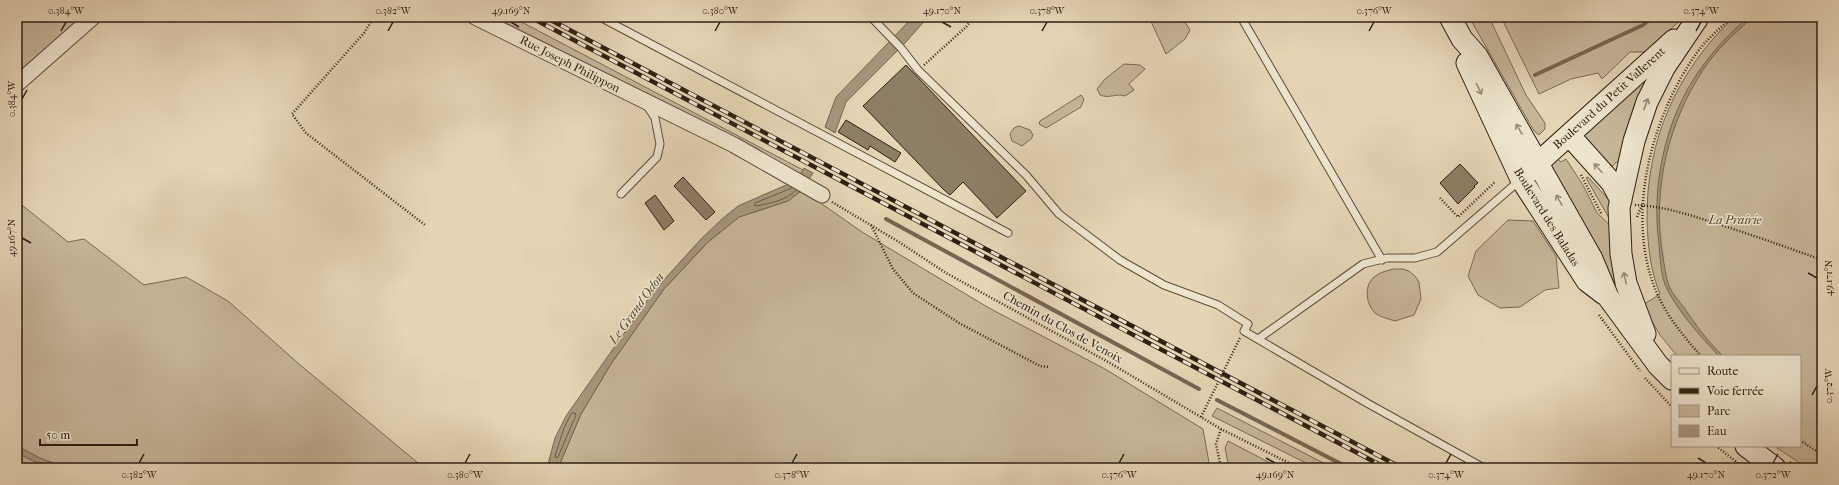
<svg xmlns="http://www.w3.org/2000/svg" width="1839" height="485" font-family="'IM FELL French Canon',serif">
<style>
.green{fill:#c5b698;stroke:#7a6b55}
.water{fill:#a6977d;stroke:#766752}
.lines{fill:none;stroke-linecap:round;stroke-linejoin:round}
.shore{stroke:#6a5c48;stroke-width:1}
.stream{stroke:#766752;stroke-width:4}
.building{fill:#8d7e66;stroke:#2e2012}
.service-casing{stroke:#5c4d3a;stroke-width:9}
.minor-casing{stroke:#5c4d3a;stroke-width:17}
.secondary-casing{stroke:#2e2012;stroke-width:23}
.path{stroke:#2e2012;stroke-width:2.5;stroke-dasharray:1 2;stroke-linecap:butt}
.service{stroke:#ede4ce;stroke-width:7}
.minor{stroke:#ede4ce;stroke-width:15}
.secondary{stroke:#ede4ce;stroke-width:21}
.rail-casing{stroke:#2e2012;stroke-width:4.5}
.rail{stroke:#ede4ce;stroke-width:3;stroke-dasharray:9;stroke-linecap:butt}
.oneway{stroke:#978c79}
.ticks{fill:none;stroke:#2e2012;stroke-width:1.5}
.labels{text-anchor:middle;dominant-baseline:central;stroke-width:3;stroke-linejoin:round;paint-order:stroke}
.street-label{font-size:12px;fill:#2e2012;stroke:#ede4ce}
.park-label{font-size:12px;font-style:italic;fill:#544634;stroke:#ede4ce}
.water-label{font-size:13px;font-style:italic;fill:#584a37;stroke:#ede4ce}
.neatline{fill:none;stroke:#2e2012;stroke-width:1.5}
.ticks-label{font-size:10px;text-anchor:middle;fill:#2e2012}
</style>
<rect width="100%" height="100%" fill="#e4d5b4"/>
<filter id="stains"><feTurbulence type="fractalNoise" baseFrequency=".005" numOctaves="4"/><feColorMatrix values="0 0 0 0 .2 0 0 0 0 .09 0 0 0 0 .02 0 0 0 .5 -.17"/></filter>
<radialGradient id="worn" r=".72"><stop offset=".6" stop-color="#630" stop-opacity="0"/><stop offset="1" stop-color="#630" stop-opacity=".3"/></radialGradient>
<!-- green -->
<path class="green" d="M17,17H82L17,73Z
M484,17H512L803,170L799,177Z
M1149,17H1182L1190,30L1185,39L1166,54Z
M1469,17H1489L1526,95L1545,123V129L1539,135L1534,131Z
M1501,17H1684L1645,52H1630L1602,79L1598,73L1571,79L1539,94Z
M1734,17H1822V468H1807L1774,446H1800V356H1677L1660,335L1643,305L1660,294C1650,270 1648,246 1647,220C1646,140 1677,71 1734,17Z
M1124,64L1140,65L1145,69L1129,84L1134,90L1125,96C1116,93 1109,99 1100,95L1097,89L1105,79Z
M1642,83L1644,84L1630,119L1618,162H1616L1613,166H1610L1584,140L1582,132Z
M1081,95L1084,99L1081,107L1046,128L1039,124L1040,121Z
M1019,126L1030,130L1033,135L1031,139L1022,146L1012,141L1010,134L1014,128Z
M1555,156L1561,162L1566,159L1583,185L1597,213L1611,226L1623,298L1611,281L1550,172L1551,161Z
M1588,177L1610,201L1609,218L1586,178Z
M802,190L862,232L989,308L1105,369L1203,429L1210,468H558L581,414L611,364L664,289L708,242L739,217L788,201Z
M17,201L68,242L84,239L144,285L186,277L228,301L299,364L424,468H17Z
M1508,220L1533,221L1556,256L1559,288L1545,290L1520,307L1500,308L1478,295L1468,276L1476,251Z
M1393,269H1403L1409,271L1415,276L1419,282L1421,299L1414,315L1395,321C1389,319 1380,317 1375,313C1366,304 1364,287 1373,278C1378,273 1386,271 1393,269Z
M1217,408L1333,468H1316L1212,416Z
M1228,441L1280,468H1229L1225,448Z"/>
<!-- water -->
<path class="water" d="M913,17H928L905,43L846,102L835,133L825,127L836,97Z
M1748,17H1753C1735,33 1716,50 1703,70C1668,124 1653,187 1662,250C1664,262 1665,275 1669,286C1673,295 1679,301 1685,309C1696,325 1708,342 1723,356H1719C1700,336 1680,314 1667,289C1661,278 1660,257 1659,244C1651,187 1665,119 1699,71C1713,51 1730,33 1748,17Z
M804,168L813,173L802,190L788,201L739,217L708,242L664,289L611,364L581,414L558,468H547L555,438L566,416L653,292L701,239L722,219L738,206L793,182L799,177Z
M17,446L40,458L67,468C46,468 35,462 17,453Z"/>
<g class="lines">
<!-- shore -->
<path class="shore" d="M792,188L755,203L754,205L756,206C771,203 785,201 796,190
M572,413H575L576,415L558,457L556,458L555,456L564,428Z"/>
<!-- stream -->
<path class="stream" d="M1535,75L1643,25L1653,17
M886,219L1199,389
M1217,400L1349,468"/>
</g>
<!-- building -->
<path class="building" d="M906,65L1026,191L997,218L963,182L950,195L944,190L863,106Z
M846,120L901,153L895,162L870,146L868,150L838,132Z
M1460,164L1478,183L1474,186L1475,187L1458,204L1440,183Z
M683,177L715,212L706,220L674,186Z
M655,195L674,221L664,230L645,203Z"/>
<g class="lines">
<!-- service casing -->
<g class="service-casing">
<path id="service" d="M600,17L1008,233
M871,17L901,48L918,70L1026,175L1059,214L1120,260L1164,285L1218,305L1248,324L1244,331L1367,403L1484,468
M1241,17L1382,260
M621,194L657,157L660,144L655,118L646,104
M1258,339L1363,264L1387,258H1415L1437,252L1519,181"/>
</g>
<!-- minor casing -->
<g class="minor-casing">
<path id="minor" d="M475,17L734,145L822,195
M17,84L93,17"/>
</g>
<!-- secondary casing -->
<g class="secondary-casing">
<path id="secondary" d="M1450,17L1462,39L1477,56L1592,259L1608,297L1658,365L1672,379
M1467,63L1521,179L1587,281L1604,294
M1569,135L1612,183L1621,200
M1528,172L1674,40
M1645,334L1626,283L1621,254L1619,208L1634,141L1647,102L1664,68L1697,19
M1746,446L1775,468"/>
</g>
<!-- path -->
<path class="path" d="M374,17L364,33L292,114L306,133L425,225
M924,65L966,27L974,17
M1581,175L1602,215
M1440,198L1458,217L1495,182
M832,202L899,242L946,273L1110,363L1221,429L1299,468
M1635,205C1665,206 1693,216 1721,225C1755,236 1789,248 1822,260
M1637,217L1642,205
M871,225L893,269L913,293L959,323L1040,366L1048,367
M1599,315L1640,371
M1701,356C1684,337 1666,315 1656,291C1625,216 1651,118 1696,54C1706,40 1719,29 1732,17
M1645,378L1672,407
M1201,417L1240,338
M1800,440L1822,455
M1716,446L1744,468
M1790,462L1800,468
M1221,468L1216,444L1221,429"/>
<!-- service -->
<use href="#service" class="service"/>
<!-- minor -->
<use href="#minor" class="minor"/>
<!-- secondary -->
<use href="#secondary" class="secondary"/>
<!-- rail casing -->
<g class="rail-casing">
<path id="rail" d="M530,17L1386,468
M545,17L1402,468"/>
</g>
<!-- rail -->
<use href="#rail" class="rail"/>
</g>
<!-- one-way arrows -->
<defs><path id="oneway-shaft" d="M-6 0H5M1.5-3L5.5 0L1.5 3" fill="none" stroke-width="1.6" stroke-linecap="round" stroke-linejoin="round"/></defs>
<g class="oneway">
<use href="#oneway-shaft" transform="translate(1479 89) rotate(65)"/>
<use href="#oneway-shaft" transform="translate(1646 104) rotate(-69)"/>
<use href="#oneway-shaft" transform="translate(1519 129) rotate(-120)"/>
<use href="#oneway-shaft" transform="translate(1598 168) rotate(-132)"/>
<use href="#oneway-shaft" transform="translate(1559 200) rotate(-120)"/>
<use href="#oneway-shaft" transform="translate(1625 278) rotate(-102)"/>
</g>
<!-- ticks -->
<path class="ticks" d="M511,22L519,27M942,22L951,27M61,31L66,22M388,31L393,22M715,31L720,22M1042,31L1047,22M1369,31L1374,22M1696,31L1701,22M22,99L27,90M22,238L31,243M1808,273L1817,278M1812,395L1817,386M1266,458L1275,463M1698,458L1706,463M139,463L144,454M465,463L470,454M792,463L797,454M1119,463L1124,454M1446,463L1451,454M1773,463L1778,454"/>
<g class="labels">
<!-- street labels -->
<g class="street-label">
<text transform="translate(570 64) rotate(27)">Rue Joseph Philippon</text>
<text transform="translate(1609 98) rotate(-42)">Boulevard du Petit Vallerent</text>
<text transform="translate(1547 217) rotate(58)">Boulevard des Baladas</text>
<text transform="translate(1063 327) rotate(29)">Chemin du Clos de Venoix</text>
</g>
<!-- park labels -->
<g class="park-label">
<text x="1735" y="220">La Prairie</text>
</g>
<!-- water labels -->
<g class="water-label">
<text transform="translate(636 308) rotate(-54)">Le Grand Odon</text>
</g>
</g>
<!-- margin -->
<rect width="1839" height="485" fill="none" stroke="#e4d5b4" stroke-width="44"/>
<!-- legend -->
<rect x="1671" y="355" width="130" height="92" fill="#ede4ce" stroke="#a19683"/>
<rect x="1679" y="368" width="20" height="6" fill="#ede4ce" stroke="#a19683"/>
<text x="1707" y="375" font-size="12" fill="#2e2012">Route</text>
<rect x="1679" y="388" width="20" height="6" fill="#2e2012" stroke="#a19683"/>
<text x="1707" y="395" font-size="12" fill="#2e2012">Voie ferrée</text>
<rect x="1679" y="405" width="20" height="12" fill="#c5b698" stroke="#a19683"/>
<text x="1707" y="415" font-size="12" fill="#2e2012">Parc</text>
<rect x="1679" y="425" width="20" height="12" fill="#a6977d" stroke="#a19683"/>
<text x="1707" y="435" font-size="12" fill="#2e2012">Eau</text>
<!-- scale -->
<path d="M40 439v6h97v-6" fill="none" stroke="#2e2012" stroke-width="2"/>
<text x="46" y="439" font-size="12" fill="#2e2012" stroke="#ede4ce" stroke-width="3" paint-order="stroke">50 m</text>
<rect x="22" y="22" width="1795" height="441" class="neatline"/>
<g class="ticks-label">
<text x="66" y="14">0.384°W</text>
<text x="393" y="14">0.382°W</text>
<text x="511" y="14">49.169°N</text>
<text x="720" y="14">0.380°W</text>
<text x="942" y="14">49.170°N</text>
<text x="1047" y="14">0.378°W</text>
<text x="1374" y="14">0.376°W</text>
<text x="1701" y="14">0.374°W</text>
<text transform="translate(11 99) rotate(-90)" y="4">0.384°W</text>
<text transform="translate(11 238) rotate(-90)" y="4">49.167°N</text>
<text transform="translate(1828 278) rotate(-90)" y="4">49.171°N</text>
<text transform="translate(1828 386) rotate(-90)" y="4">0.372°W</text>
<text x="139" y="478">0.382°W</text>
<text x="465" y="478">0.380°W</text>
<text x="792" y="478">0.378°W</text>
<text x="1119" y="478">0.376°W</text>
<text x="1275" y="478">49.169°N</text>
<text x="1446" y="478">0.374°W</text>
<text x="1706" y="478">49.170°N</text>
<text x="1773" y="478">0.372°W</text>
</g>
<rect width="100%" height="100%" filter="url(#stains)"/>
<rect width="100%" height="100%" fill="url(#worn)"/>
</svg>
